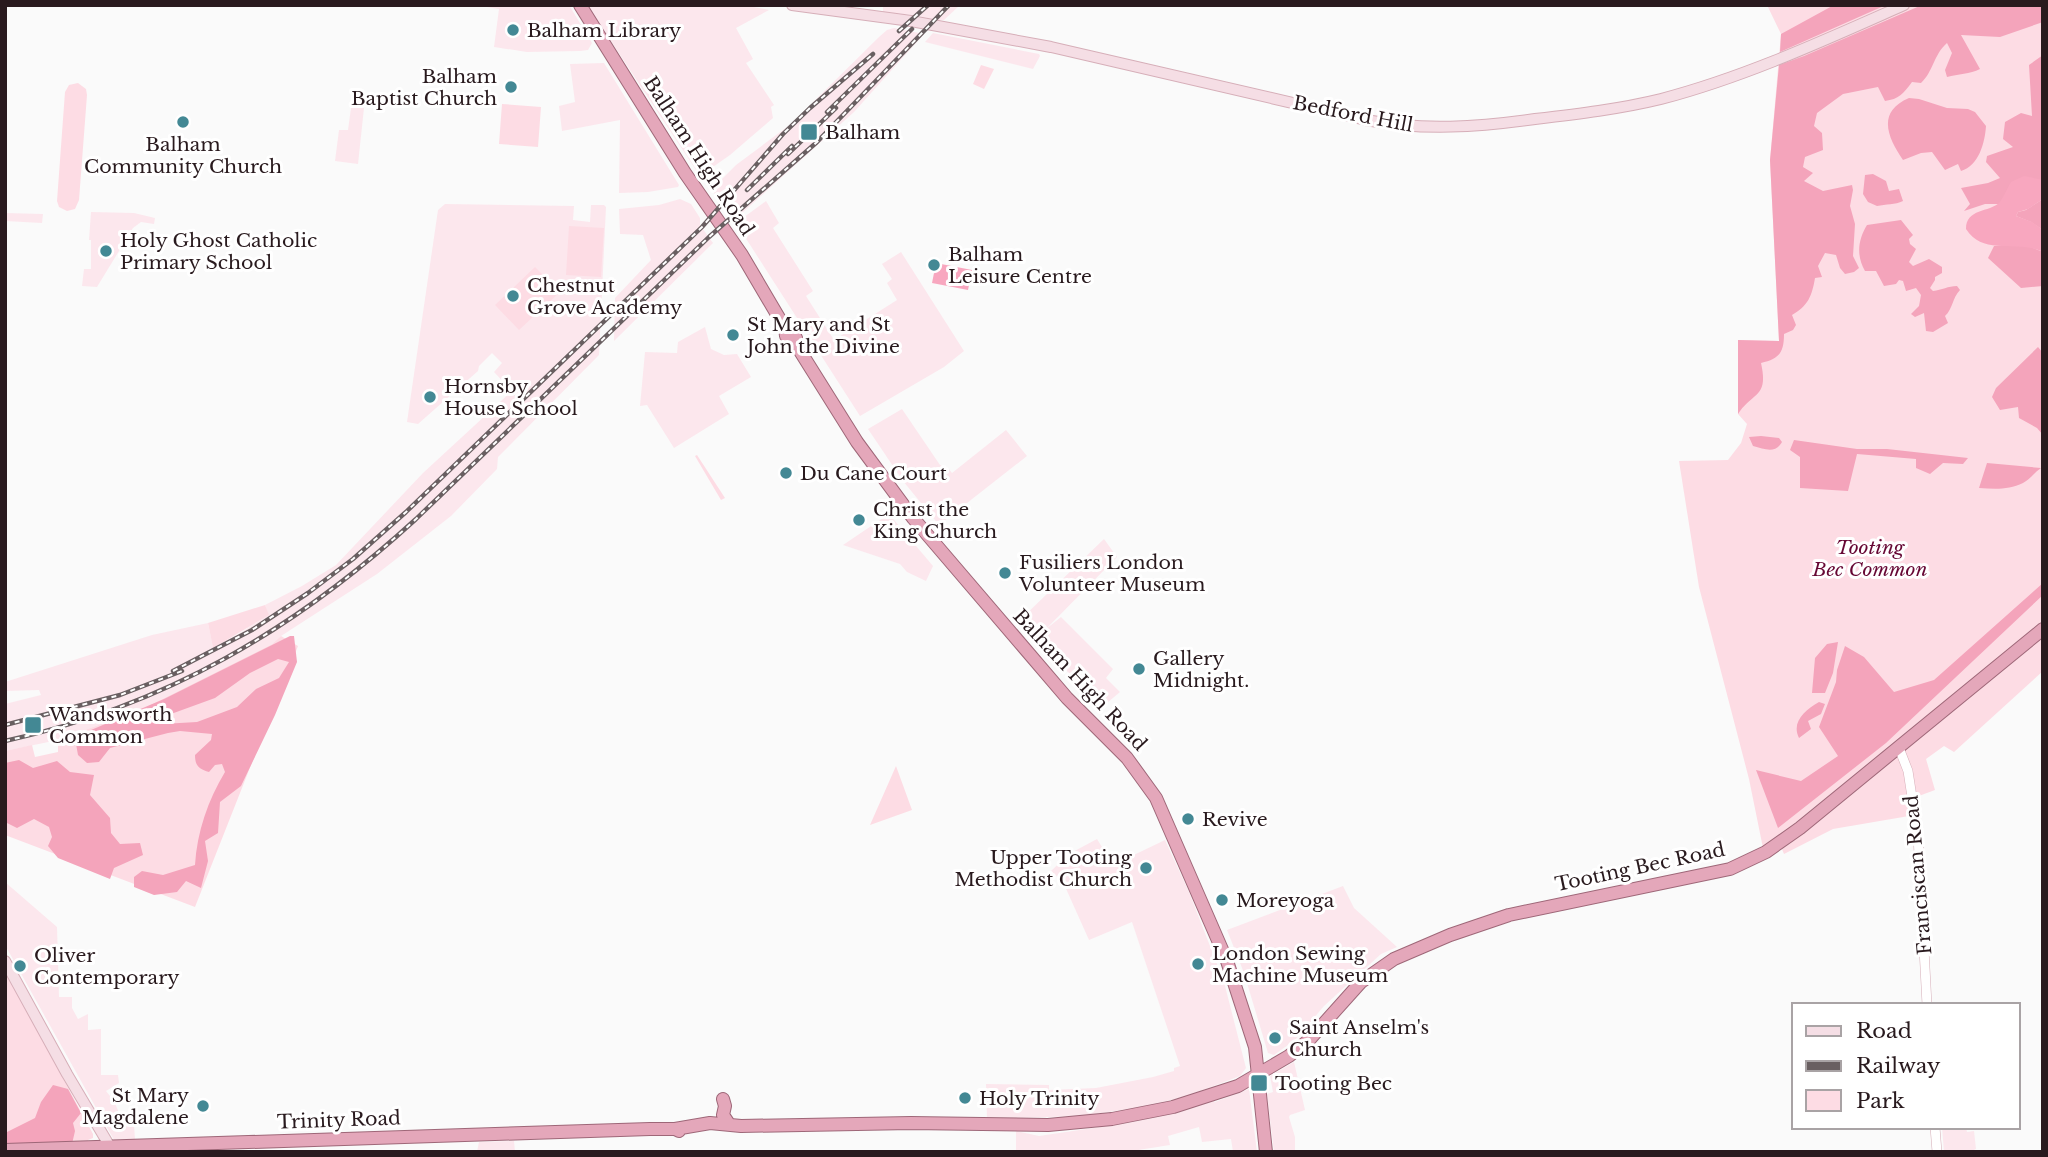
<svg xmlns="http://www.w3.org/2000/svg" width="2048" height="1157" font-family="'Libre Baskerville',serif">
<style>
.built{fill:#fce7ed}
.green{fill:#fddce4}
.forest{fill:#f4a4bb;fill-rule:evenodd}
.water{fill:#f8a7bf}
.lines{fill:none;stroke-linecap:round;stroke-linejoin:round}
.tertiary-casing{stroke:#d6aeb8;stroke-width:10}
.secondary-casing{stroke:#d6aeb8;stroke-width:12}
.trunk-casing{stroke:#9e6778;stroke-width:14}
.tertiary{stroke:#fff;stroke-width:9}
.secondary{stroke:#f5dee5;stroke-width:10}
.trunk{stroke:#e4a7ba;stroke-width:12}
.rail-casing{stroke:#695f61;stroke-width:4.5}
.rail{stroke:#fff;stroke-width:2;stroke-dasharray:5;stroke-linecap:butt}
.poi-dot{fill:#438894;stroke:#fff;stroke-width:2.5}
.labels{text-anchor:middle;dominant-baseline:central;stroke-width:6;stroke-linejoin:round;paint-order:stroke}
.poi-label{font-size:19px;fill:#291a1e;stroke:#fff;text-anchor:start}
.street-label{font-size:19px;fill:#291a1e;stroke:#fff}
.park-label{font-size:19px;font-style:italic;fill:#660734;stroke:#fff}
</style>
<rect width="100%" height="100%" fill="#fafafa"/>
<!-- built -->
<path class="built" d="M475,5H569L592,43L588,50L580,51L527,52L494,47L499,9Z
M587,5H744L769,10L736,28L753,59L746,63L774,105L771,107L773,118L730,155L700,176Z
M883,5H960L944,20H937L914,15L883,12Z
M894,28L924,34L854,112L732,222L713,192L714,187L736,165L791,124L879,37L887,30Z
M933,33L1039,54L1040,56L1033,69L925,42Z
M604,63L679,185L678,187L648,192L619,193L620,120L562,131L559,106L575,102L570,64Z
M351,108H364L358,164L335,161L339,130H348Z
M680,199L691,204L700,218V225L713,243L614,341L615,298L651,260L643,235L620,234L619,209L659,205Z
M766,201L779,223L773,228L813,291L806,296L834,340L897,300L887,283L892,279L882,264L901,252L964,351L944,367L860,416L736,223Z
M445,204L574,206L573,220L590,222L591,205H604L606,207L599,355L498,457L497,469L451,516L377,574L281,636L272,644L144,708L58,740L5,751V704L41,695L39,690L5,691V682L152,635L208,623L213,647L242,632L268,615L265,605L302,586L336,565L423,473L512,391L494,372L502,363L492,353L479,366L478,371L418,424L407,422L438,210Z
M91,212L134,213L155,218L154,224L141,222L133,228L97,287L82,286L84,269H91V240H89Z
M5,213L43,214L42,223L5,221Z
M705,327L711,349L724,355L737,354L751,377L719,396L729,414L674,448L647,405L640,406L645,352L677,353L678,342Z
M902,409L940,465L948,468L952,473L1006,430L1027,456L939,525L903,481L868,429Z
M889,514L933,566L926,581L907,572L900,564L843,545Z
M1104,539L1117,557L1046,629L1061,617L1113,669L1106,678L1120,692L1101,708L1020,620Z
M1097,839L1113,865L1165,840L1189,892L1224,982L1246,1068L1240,1076L1190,1095L1148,1106L1082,1116L987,1119L986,1084L1049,1085V1090L1096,1088L1153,1077L1174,1071V1068L1180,1066L1132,922L1089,940L1063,882L1051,871L1069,854Z
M5,882L57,927L59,997H72V1008L78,1019L88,1014V1030L101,1029V1075H118L119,1083L106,1091L114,1101L122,1120L134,1125L135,1139L114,1140L5,945Z
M1343,886L1354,908L1397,947L1381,954L1324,1006L1295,1040L1274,1055L1268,1053L1244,973L1227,930Z
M1294,1062L1305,1110L1290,1115L1289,1117L1295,1137V1152H1274L1267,1094L1273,1092L1270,1076Z
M1249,1089L1257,1152H1233L1231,1139L1202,1142L1199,1127L1168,1136L1170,1145L1132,1151L1016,1152V1131L1039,1136L1127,1123L1170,1114L1212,1100L1215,1102Z
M1942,1127H1966L1967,1132L1974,1131L1976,1149L1969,1152H1944Z
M514,1141L515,1152H477L479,1142Z"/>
<!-- green -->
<path class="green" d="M1767,5H2043V671L1954,752L1944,746L1926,759L1935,790L1908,800L1909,816L1833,829L1784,854L1777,837L1763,848L1749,779L1699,587L1679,461L1728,460L1741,443L1747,424L1738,414V340L1779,341L1770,160L1781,34Z
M981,65L994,69L984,89L973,84Z
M78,83L86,89L87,95L79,200L75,209L67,211L59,207L57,201L65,92L69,85Z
M502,104L541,107L538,147L499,144Z
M569,226L604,228L601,277L566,275Z
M535,267L560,292L519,330L495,305Z
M697,455L725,498L721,500L695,456Z
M265,605L269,615L213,648L208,623Z
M281,636L298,646L195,907L5,835V751L32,745L35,757L58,752V740L144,708L272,644Z
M896,766L912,810L870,825Z
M5,971L93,1134V1138L88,1140L89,1152H5Z"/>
<!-- forest -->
<path class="forest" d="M1834,5H1886L1780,52L1781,34Z
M1922,5H2043V22L2000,37L1961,35L1980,69C1970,74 1958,74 1947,77L1945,70L1952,53L1947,43C1934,54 1933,72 1921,83L1912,82C1903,94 1899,99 1885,101L1878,87L1843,94L1817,113L1814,126L1822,133L1823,150L1805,157L1803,167L1813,173L1804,181L1823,191L1852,185L1853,190L1850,206L1855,224L1853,256L1859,268L1854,272L1845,274L1840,268L1836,255L1825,253L1818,266L1822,277L1815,278C1812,296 1808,306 1792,315L1796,325L1793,330L1784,334C1784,353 1779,359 1761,363C1769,398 1752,392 1738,414V340L1779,341L1770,160L1779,65L1804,56Z
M2043,55V183L2001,204H1985L1964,211L1970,204L1961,188L1988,183L2000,178L1986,162L1987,156L2013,147L2003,139L2005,122L2021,113L2032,116L2029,65Z
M1909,98L1919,99L1947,108L1968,109L1975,112L1986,126C1985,142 1979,166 1961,171L1958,164L1945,170L1932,152L1921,153L1903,160C1888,138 1876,112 1909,98Z
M1873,174L1886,181L1889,191L1899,189L1903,201C1895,205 1886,204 1877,206L1868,202L1863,194L1865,175Z
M2043,199V230L2031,222L2016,216L2018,212L2026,210Z
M1901,220L1913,235L1909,239L1910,244L1916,249L1909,262L1913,266L1929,259L1942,267V273L1935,277V280L1930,288L1933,291C1942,290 1948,286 1957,286L1960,290C1952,298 1953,309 1945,316L1948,323L1933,332L1926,331L1924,313L1915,317L1911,314L1919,306L1921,295L1916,288L1906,291L1903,281L1899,280L1896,284L1884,286L1876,271H1865C1856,255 1858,240 1867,225Z
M1994,246H2028L2043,252V286L2021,288L1988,258Z
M2038,347L2043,353V435L2037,428L2019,418L2018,407L2000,410L1992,397L1996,388Z
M1761,436L1779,438L1782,442C1775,454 1765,449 1753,446L1749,437Z
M1794,440L1857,449H1887L1968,458L1963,464L1943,463L1930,474L1916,468V459L1857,454L1848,491L1800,488V457L1790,450Z
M1987,463L2041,468C2035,472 2029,480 2023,483C2009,490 1995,489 1979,488Z
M2043,583V595L1886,743L1778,828L1756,770L1801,781L1838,756L1819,727L1836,682L1837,670L1845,646L1864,657L1894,692L1934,680Z
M290,636H294L297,662L275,715L241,786L220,802L218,833L205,841L208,861L201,888L186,881L177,892L154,895L134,887V877L142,871L163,875L195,865C197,832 208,800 225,772L222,764L215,765L209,772C199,769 195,766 195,755L211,740L212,734L180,731L168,733L110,748L99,762L87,763L78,755L76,744L84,733L164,699ZM278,659L289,662L279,678L256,689L237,707L197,722L162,724L154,718L159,711L171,714L215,698L250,673Z
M1838,642L1833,673L1825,693H1812L1815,658L1827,644Z
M1819,702L1825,704L1821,714L1808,721L1811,729L1799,738C1791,722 1805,710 1819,702Z
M19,760L33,768L57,761L70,772L94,775L90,795L110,818L111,833L120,844L140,843L143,855L114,868L110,879L58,858L48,846L52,837L49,827L34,819L17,828L5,822V763Z
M53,1085L68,1089L81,1113L73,1123L75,1131L72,1144L5,1145V1133L35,1118L41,1102Z"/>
<!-- water -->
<path class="water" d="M2024,176L2043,180V199L2028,209L2018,212L2016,216L2032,222L2043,230V252C2018,239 1984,257 1966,229C1966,208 1989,213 2000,202C2004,196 2007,189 2011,182Z
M936,263L972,270L968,290L932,283Z"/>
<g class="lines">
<!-- tertiary casing -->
<g class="tertiary-casing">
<path id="tertiary" d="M1899,748L1908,771L1918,836L1927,1005
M1935,1127L1937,1152"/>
</g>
<!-- secondary casing -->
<g class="secondary-casing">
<path id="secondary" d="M792,5L911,21L1051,47L1366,120C1423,131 1478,127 1535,119C1578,114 1620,109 1661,99C1745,77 1825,40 1904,5
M5,961L67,1074L112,1150"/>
</g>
<!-- trunk casing -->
<g class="trunk-casing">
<path id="trunk" d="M580,5L685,173L742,255L785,328L786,336
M785,328L796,338L800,351L857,442L913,518L1067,698L1127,758L1156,798L1227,961L1255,1047L1266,1152
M723,1099L725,1106L723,1115L729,1124
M675,1129L710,1123L741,1126L911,1123L1048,1125L1112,1119L1173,1107L1238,1086L1289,1056L1309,1040L1361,982L1394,959L1450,935L1509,915L1730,869L1766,852L1800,828L2043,629
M5,1150L650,1129H675L679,1131"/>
</g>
<!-- tertiary -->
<use href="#tertiary" class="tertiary"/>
<!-- secondary -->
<use href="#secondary" class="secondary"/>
<!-- trunk -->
<use href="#trunk" class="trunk"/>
<!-- rail casing -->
<g class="rail-casing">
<path id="rail" d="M899,31L928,5
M827,112L912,29
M788,154L836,108
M747,190L792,146
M173,671L252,630L308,593L353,559L406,512L702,227L783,134L810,108L873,54
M5,725L120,695L182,671
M5,741C165,706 296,629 416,519L709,237L817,142L949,5"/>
</g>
<!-- rail -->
<use href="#rail" class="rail"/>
</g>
<!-- markers -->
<g class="poi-dot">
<circle cx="513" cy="30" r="7"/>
<circle cx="511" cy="87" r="7"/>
<circle cx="183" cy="122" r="7"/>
<rect x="800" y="123" width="18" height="18" rx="3.5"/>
<circle cx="106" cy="251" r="7"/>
<circle cx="934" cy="265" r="7"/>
<circle cx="513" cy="296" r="7"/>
<circle cx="733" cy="335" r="7"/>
<circle cx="430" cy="397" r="7"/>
<circle cx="786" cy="473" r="7"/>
<circle cx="859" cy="520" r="7"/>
<circle cx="1005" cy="573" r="7"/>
<circle cx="1139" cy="669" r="7"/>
<rect x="24" y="716" width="18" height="18" rx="3.5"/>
<circle cx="1188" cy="819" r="7"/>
<circle cx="1146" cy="868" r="7"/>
<circle cx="1222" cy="900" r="7"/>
<circle cx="1198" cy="964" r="7"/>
<circle cx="20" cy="966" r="7"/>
<circle cx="1275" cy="1038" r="7"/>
<rect x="1250" y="1074" width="18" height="18" rx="3.5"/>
<circle cx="965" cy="1098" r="7"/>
<circle cx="203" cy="1106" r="7"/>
</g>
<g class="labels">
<!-- poi labels -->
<g class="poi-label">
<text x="527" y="30">Balham Library</text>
<text x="497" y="76" text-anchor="end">Balham<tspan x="497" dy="22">Baptist Church</tspan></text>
<text x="825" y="132">Balham</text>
<text x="183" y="144" text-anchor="middle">Balham<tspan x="183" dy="22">Community Church</tspan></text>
<text x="120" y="240">Holy Ghost Catholic<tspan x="120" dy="22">Primary School</tspan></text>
<text x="948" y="254">Balham<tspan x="948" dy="22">Leisure Centre</tspan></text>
<text x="527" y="285">Chestnut<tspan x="527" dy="22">Grove Academy</tspan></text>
<text x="747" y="324">St Mary and St<tspan x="747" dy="22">John the Divine</tspan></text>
<text x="444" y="386">Hornsby<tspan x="444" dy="22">House School</tspan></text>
<text x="800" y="473">Du Cane Court</text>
<text x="873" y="509">Christ the<tspan x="873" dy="22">King Church</tspan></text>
<text x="1019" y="562">Fusiliers London<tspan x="1019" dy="22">Volunteer Museum</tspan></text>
<text x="1153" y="658">Gallery<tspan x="1153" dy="22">Midnight.</tspan></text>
<text x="49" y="714">Wandsworth<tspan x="49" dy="22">Common</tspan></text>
<text x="1202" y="819">Revive</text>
<text x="1132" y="857" text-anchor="end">Upper Tooting<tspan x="1132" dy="22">Methodist Church</tspan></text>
<text x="1236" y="900">Moreyoga</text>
<text x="1212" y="953">London Sewing<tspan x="1212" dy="22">Machine Museum</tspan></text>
<text x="34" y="955">Oliver<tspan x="34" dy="22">Contemporary</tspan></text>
<text x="1289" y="1027">Saint Anselm's<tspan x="1289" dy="22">Church</tspan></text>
<text x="1275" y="1083">Tooting Bec</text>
<text x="189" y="1095" text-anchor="end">St Mary<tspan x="189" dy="22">Magdalene</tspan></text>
<text x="979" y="1098">Holy Trinity</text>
</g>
<!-- street labels -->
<g class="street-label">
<text transform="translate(1353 114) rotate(11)">Bedford Hill</text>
<text transform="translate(699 156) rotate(57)">Balham High Road</text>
<text transform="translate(1080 680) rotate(47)">Balham High Road</text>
<text transform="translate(1640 867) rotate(-12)">Tooting Bec Road</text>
<text transform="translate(1918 875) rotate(-95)">Franciscan Road</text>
<text transform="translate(339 1120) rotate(-2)">Trinity Road</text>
</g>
<!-- park labels -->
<g class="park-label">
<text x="1870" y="547">Tooting<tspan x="1870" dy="22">Bec Common</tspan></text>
</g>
</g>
<!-- border -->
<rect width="2048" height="1157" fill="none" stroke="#291a1e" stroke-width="14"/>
<!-- legend -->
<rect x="1792" y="1003" width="228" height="126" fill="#ffffff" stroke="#a9a3a5" stroke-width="2"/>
<rect x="1806" y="1026" width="35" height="10" fill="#f5dee5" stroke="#a9a3a5" stroke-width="2"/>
<text x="1856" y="1038" font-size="21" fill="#291a1e">Road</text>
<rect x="1806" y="1061" width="35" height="10" fill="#695f61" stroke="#a9a3a5" stroke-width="2"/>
<text x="1856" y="1073" font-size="21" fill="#291a1e">Railway</text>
<rect x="1806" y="1090" width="35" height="21" fill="#fddce4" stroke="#a9a3a5" stroke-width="2"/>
<text x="1856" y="1108" font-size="21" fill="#291a1e">Park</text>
</svg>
